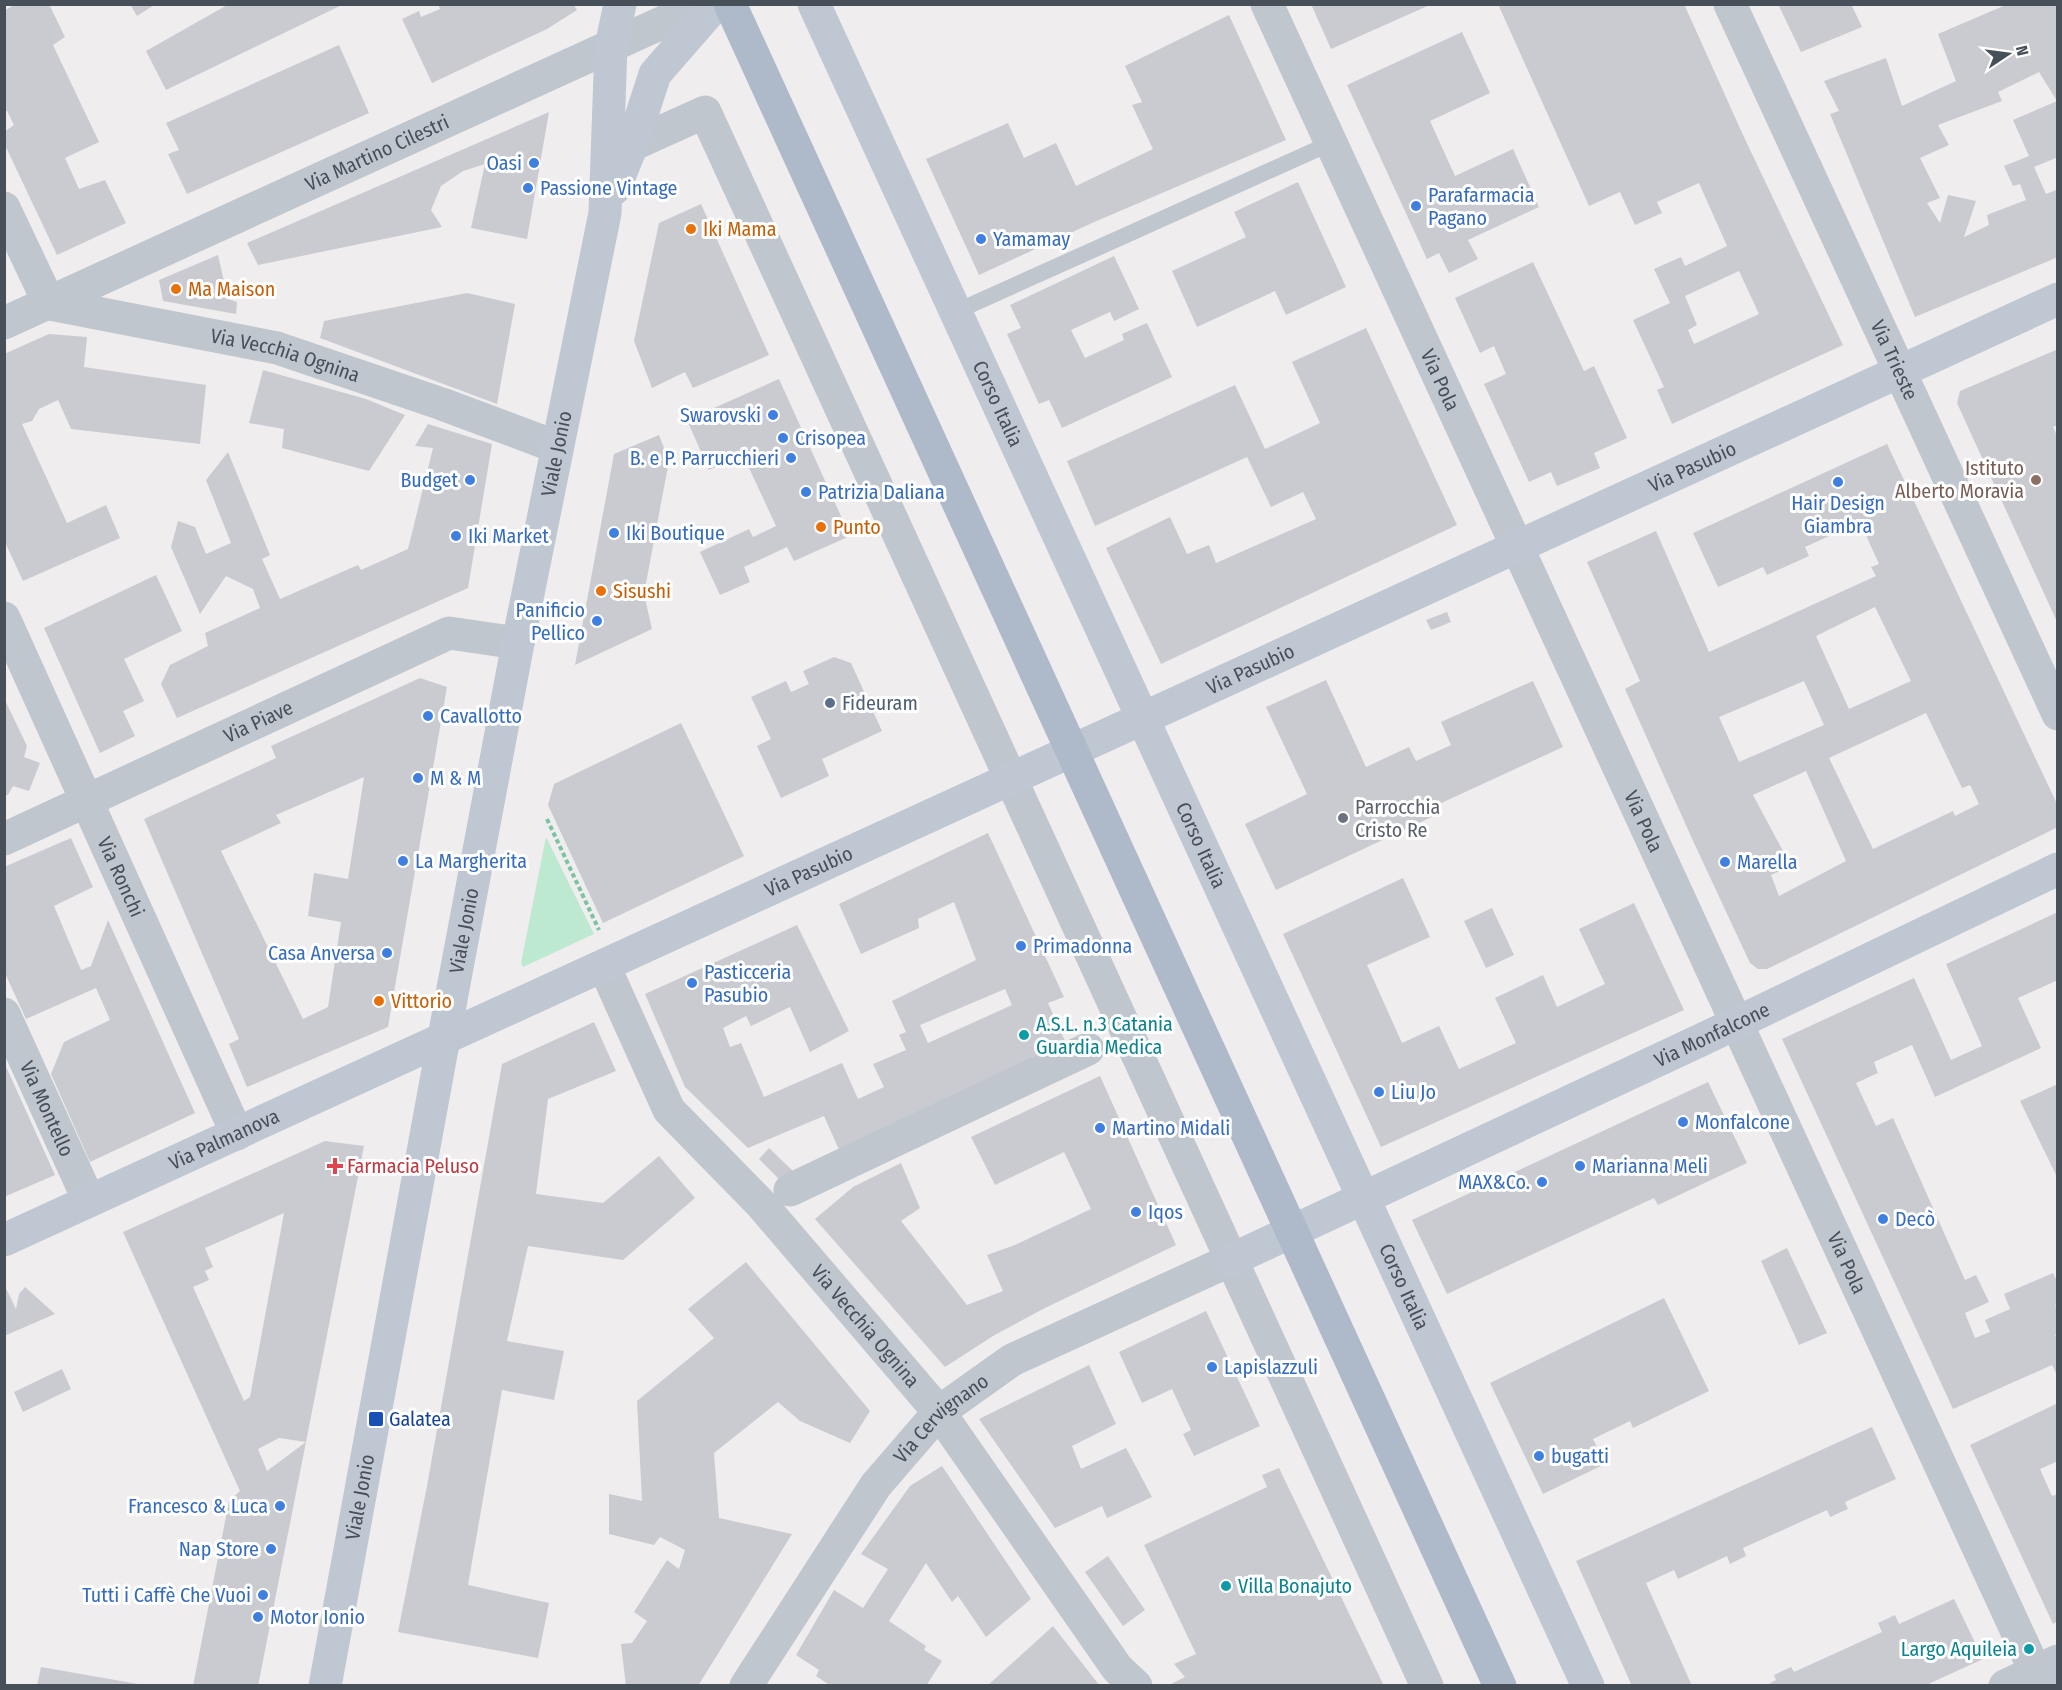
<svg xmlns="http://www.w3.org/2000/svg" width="2062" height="1690" font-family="'Fira Sans Condensed',sans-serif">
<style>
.green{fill:#bee9d1}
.building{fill:#cacbd1;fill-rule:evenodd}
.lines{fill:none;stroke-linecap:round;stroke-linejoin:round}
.path{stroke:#7ac4a3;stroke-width:4;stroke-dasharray:4.5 3;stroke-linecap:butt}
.lane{stroke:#bfc6cd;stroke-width:16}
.street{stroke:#bfc6cd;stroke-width:33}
.secondary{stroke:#bfc7d2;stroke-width:33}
.primary{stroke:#aebac9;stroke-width:33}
.shop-dot{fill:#3f7fe0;stroke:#fff;stroke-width:2}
.food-dot{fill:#e8710a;stroke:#fff;stroke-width:2}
.education-dot{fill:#8d6e63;stroke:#fff;stroke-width:2}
.service-dot{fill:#5c6f8a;stroke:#fff;stroke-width:2}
.worship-dot{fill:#6b7280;stroke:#fff;stroke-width:2}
.culture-dot{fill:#0f9aa8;stroke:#fff;stroke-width:2}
.health-dot{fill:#e0444e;stroke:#fff;stroke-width:2}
.transit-dot{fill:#1a4fb4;stroke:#fff;stroke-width:2}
.labels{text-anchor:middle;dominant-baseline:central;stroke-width:6;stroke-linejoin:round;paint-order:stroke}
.street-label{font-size:20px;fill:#474f58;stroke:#fff}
.shop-label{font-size:20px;fill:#366cbe;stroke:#fff;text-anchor:start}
.food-label{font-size:20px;fill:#c56008;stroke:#fff;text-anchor:start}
.education-label{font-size:20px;fill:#785e54;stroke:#fff;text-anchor:end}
.service-label{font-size:20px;fill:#4e5e75;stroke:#fff;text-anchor:start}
.worship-label{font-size:20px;fill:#5b616d;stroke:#fff;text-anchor:start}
.culture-label{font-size:20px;fill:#0d838f;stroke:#fff;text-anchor:start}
.health-label{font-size:20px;fill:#be3a42;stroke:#fff;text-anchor:start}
.transit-label{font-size:20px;fill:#164399;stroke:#fff;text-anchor:start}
</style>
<rect width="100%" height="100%" fill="#efeded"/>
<!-- green -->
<path class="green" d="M546,837L594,934L523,967L521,963Z"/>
<!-- building -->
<path class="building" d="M15,4H49L65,37L53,45L99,142L65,158L79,189L105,180L126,223L57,255L4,143V132L14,125L7,111H4V11Z
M130,4H156L137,16Z
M229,4H344L166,90L146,51Z
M438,4H573L577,10L547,29L432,83L402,19L419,11L421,17L440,9Z
M1311,4H1432L1331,49Z
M1498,4H1684L1743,135L1843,345L1672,424L1657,390L1664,387L1633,320L1670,303L1654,269L1681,257L1685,266L1727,246L1699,183L1657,202L1662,213L1635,225L1620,192L1589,206ZM1739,271L1759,314L1694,344L1688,330L1697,325L1685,296Z
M1778,4H1851L1862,27L1801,52Z
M2008,4H2058V157L2034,167L2046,194L2058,189V257L1915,317L1830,114L1839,111L1824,81L1886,58L1902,106L1956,81L1938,34ZM2039,72L2057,101L2013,120L2029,156L2004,166L2013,186L2020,184L2026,200L1987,215L1989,225L1964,237L1976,201L1948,195L1940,223L1927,203L1940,198L1920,158L1949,145L1938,125L2002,101L1998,92Z
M1229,15L1286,140L1092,223L979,275L926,159L1008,123L1024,158L1056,143L1076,186L1153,149L1132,105L1142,102L1125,66Z
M1462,32L1490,93L1430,121L1455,176L1513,149L1539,207L1468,240L1478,259L1449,273L1439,253L1427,259L1347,85Z
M339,45L369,113L187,194L168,154L179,150L166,123Z
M549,112L527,239L471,228L485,164L463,171L441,186L431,210L442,227L258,265L247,243Z
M1298,182L1346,287L1286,315L1275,291L1197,327L1172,271L1246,237L1234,212Z
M701,204L769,355L693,388L685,372L652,388L634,341L659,223Z
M218,255L228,299L237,302L236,314L163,301L159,280Z
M1114,256L1139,309L1114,321L1110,312L1071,330L1085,358L1124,340L1122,334L1147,323L1172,377L1062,428L1049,400L1039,404L1007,334L1021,328L1010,305Z
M1533,262L1584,371L1594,366L1627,438L1594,453L1600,468L1557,486L1551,472L1529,482L1484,384L1506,374L1494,346L1480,353L1455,298Z
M467,293L515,304L497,404L320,338L324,321Z
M1366,328L1457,525L1161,664L1106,548L1170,517L1187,554L1209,545L1216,563L1316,519L1303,492L1271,507L1247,457L1095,526L1067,461L1235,385L1265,449L1320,423L1292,362Z
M49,334L87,337L84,367L206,385L200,444L71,429L58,400L39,409L32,421L22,424L67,523L106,505L120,538L23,581L4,540V354Z
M2058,349V425L2053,427L2058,438V624L1957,403L1960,391Z
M263,370L366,399L405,415L369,471L282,448L284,429L249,423Z
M779,379L850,536L794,561L787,547L744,567L750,582L720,595L700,552L749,529L753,537L776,526L743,455L709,470L687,420Z
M428,424L492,444L468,588L177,718L161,684L170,665L208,646L205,633L260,608L253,589L226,576L200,614L171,547L178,521L195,527L206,554L231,543L206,480L228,452L270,555L262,559L280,599L358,565L361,570L408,549L433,448L415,446Z
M659,435L669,461L644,594L652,629L575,665L614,454Z
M1887,444L2058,806V827L1767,969H1758L1750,963L1694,843L1625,689L1640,681L1587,562L1656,531L1709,652L1876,576L1871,567L1879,564L1860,522L1805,547L1809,556L1767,575L1763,567L1718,587L1693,533ZM1875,607L1911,681L1849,709L1816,636ZM1804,681L1824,725L1739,762L1719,717ZM1926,713L1962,788L1970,785L1979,804L1955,816L1953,811L1873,849L1829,758ZM1806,771L1846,861L1779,896L1771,875L1780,871L1773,856L1783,851L1753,795Z
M156,575L182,631L124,659L144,701L123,711L135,736L100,753L44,628Z
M1447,612L1451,622L1431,630L1426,620Z
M834,657L851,663L882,731L822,759L829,776L781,798L757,746L771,739L751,697L786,681L791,692L809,684L803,671Z
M420,678L447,687L388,1027L247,1087L229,1044L239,1039L144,819L276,758L271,746ZM364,777L348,879L314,873L308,916L341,922L328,1007L303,1019L221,851L281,823L276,815Z
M1326,680L1366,767L1409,747L1416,761L1451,745L1441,722L1533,681L1563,747L1437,805L1440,813L1276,890L1245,824L1307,794L1266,707Z
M4,698L27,746L24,757L40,763L29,791L13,786L8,795L4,796Z
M681,723L744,856L603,923L548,805L554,784Z
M988,833L1064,997L1048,1003L1069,1050L840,1152L824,1116L748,1148L685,1087L645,994L797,925L849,1031L810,1052L790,1007L751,1026L746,1016L723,1028L730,1047L741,1043L764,1097L842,1063L858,1099L884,1087L873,1064L906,1050L899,1035L906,1032L892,1001L976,960L954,902L918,919L919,928L861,954L839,904ZM1005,989L1012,1005L928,1043L920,1025Z
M71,838L93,887L54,906L81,970L91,966L108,920L195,1113L90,1162L51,1074L64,1042L110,1020L96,988L26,1019L4,971V867Z
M1403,878L1430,937L1367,965L1402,1043L1439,1026L1459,1069L1516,1043L1495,998L1543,975L1557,1007L1605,984L1579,929L1634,903L1684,1010L1381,1147L1283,934Z
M1492,908L1514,955L1486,968L1464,921Z
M2058,912V980L2018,998L2041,1048L1935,1097L1912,1045L1874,1062L1878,1073L1856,1083L1876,1126L1893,1118L1965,1280L1976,1275L1989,1302L1965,1313L1975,1338L1990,1332L1985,1320L2010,1309L2004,1294L2053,1273L2058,1283V1304L2055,1305L2058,1311V1334L2055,1335L2058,1340V1377L2052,1365L1953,1409L1782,1039L1914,978L1951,1060L1982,1046L1946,964Z
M594,1022L616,1071L548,1099L536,1194L603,1203L659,1156L695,1198L623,1260L528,1246L507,1341L564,1351L554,1400L502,1390L468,1585L549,1603L538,1658L398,1632L427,1486L502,1064Z
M4,1062L55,1175L4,1197Z
M1100,1076L1176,1245L1045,1308L993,1336L945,1367L815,1219L853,1187L901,1163L920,1208L901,1221L967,1305L1003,1291L987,1255L1015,1245L1091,1209L1064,1152L995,1185L971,1137Z
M1708,1082L1747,1163L1658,1205L1654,1198L1447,1294L1412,1220Z
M2058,1084V1179L2020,1101Z
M325,1141L364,1146L306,1442L279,1438L258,1449L267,1471L306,1442L258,1686H193L229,1501L240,1491L123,1232ZM284,1213L250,1397L244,1401L193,1287L209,1280L205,1271L213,1267L205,1248Z
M769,1148L793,1171L782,1182L759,1159Z
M1787,1248L1827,1333L1799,1345L1761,1261Z
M746,1262L870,1411L850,1443L800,1421L778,1402L714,1453L719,1518L792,1534L698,1686H626L621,1644L632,1643L647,1621L634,1612L667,1560L679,1569L685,1550L660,1537L654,1545L609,1534V1494L642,1501L637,1401L714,1338L688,1309Z
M4,1284L16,1309L19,1294L25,1287L55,1314L4,1336Z
M1664,1298L1709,1391L1633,1428L1630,1421L1593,1439L1605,1464L1543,1494L1490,1383Z
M1206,1311L1260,1426L1194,1456L1183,1434L1191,1430L1172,1389L1142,1403L1119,1352Z
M1089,1365L1116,1424L1072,1446L1081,1469L1126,1448L1152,1497L1107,1518L1102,1506L1055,1528L979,1419Z
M62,1369L71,1389L23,1412L14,1392Z
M2058,1403V1461L2040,1469L2052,1496L2058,1494V1621L2053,1624L1970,1445Z
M1872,1427L1896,1479L1845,1502L1848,1509L1830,1517L1827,1510L1743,1548L1746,1556L1730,1564L1727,1556L1678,1579L1674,1570L1646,1583L1692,1686H1632L1576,1561Z
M942,1466L1031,1599L986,1637L958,1596L952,1602L926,1563L889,1621L926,1646L924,1650L942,1661L926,1686H831L816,1676L819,1670L796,1655L834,1590L863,1608L888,1569L861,1554L910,1486Z
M1279,1468L1384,1686H1176L1171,1684L1185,1677L1174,1664L1196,1654L1144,1545L1267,1487L1262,1475Z
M1108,1556L1145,1610L1123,1626L1085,1572Z
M1954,1599L1983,1659L1924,1686H1765L1776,1680L1774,1675L1791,1667L1794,1672L1882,1632L1878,1623L1895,1615L1899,1624Z
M1053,1626L1100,1686H987Z
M41,1667L138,1684V1686H37Z"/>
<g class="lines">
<!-- path -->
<path class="path" d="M547,819L599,930"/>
<!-- lane -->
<path class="lane" d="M955,312L1331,143"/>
<!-- street -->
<g class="street">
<path id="s1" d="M1267,4L2042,1686"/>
<path id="s2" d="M1730,4L2058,714"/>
<path d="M632,145L705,112L1427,1686"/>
<path d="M4,208L49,303"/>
<path id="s3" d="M45,303L277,348L442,404L557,447"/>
<path id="s4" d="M4,323L703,4"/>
<path id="s5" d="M4,618L237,1134"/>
<path id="s6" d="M4,839L449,633L518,643"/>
<path id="s7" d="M604,966L669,1110L761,1204L939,1412L1117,1668L1136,1686"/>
<path id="s8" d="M4,1014L89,1201"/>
<path d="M790,1190L1088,1049"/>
<path id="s9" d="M746,1686L876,1485L939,1412L1012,1360L1231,1260"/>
<path d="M2005,1686L2058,1661"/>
</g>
<!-- secondary -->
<g class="secondary">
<path id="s10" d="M814,4L1588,1686"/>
<path d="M614,189L632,145L655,74L716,4"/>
<path id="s11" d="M4,1240L2058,299"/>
<path id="s12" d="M1231,1260L1701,1040L2058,869"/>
<path id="s13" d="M325,1686L452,994L518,643L605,213L611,47L620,4"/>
</g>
<!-- primary -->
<path class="primary" d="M730,4L1500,1686"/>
</g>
<!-- markers -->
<g class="shop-dot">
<circle cx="534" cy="163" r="6"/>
<circle cx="528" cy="188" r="6"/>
<circle cx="1416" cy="206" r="6"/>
<circle cx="981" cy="239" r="6"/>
<circle cx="773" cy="415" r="6"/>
<circle cx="783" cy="438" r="6"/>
<circle cx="791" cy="458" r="6"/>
<circle cx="470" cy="480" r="6"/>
<circle cx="1838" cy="482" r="6"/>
<circle cx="806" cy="492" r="6"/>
<circle cx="614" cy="533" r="6"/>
<circle cx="456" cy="536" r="6"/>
<circle cx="597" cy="621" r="6"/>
<circle cx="428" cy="716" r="6"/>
<circle cx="418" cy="778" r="6"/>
<circle cx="403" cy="861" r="6"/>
<circle cx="1725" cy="862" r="6"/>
<circle cx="1021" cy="946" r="6"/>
<circle cx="387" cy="953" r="6"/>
<circle cx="692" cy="983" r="6"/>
<circle cx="1379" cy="1092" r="6"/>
<circle cx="1683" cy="1122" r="6"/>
<circle cx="1100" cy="1128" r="6"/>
<circle cx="1580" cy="1166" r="6"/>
<circle cx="1542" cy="1182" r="6"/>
<circle cx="1136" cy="1212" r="6"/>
<circle cx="1883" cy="1219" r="6"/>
<circle cx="1212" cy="1367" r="6"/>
<circle cx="1539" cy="1456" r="6"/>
<circle cx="280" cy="1506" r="6"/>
<circle cx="271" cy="1549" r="6"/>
<circle cx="263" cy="1595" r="6"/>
<circle cx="258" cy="1617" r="6"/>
</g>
<g class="food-dot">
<circle cx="691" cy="229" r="6"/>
<circle cx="176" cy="289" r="6"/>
<circle cx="821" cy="527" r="6"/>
<circle cx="601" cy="591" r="6"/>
<circle cx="379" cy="1001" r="6"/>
</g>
<circle class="education-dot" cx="2036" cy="480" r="6"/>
<circle class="service-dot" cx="830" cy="703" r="6"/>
<circle class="worship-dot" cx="1343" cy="818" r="6"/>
<g class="culture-dot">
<circle cx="1024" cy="1035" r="6"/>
<circle cx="1226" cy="1586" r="6"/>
<circle cx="2029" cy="1649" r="6"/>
</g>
<path class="health-dot" d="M332 1157h6v6h6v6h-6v6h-6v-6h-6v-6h6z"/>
<rect class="transit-dot" x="368" y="1411" width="16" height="16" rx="3"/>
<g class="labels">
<!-- street labels -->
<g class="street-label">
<text stroke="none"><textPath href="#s4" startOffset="410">Via Martino Cilestri</textPath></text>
<text stroke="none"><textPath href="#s3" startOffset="246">Via Vecchia Ognina</textPath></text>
<text stroke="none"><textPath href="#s2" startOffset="392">Via Trieste</textPath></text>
<text stroke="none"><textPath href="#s1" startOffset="414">Via Pola</textPath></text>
<text stroke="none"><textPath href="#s10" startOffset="440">Corso Italia</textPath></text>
<text stroke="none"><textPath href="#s13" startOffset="1254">Viale Jonio</textPath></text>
<text stroke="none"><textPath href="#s11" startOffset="1857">Via Pasubio</textPath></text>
<text stroke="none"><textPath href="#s11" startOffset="1371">Via Pasubio</textPath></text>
<text stroke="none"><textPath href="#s6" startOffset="280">Via Piave</textPath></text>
<text stroke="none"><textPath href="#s1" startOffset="900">Via Pola</textPath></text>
<text stroke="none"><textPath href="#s10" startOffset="926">Corso Italia</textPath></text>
<text stroke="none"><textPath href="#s11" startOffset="885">Via Pasubio</textPath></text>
<text stroke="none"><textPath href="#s5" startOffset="284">Via Ronchi</textPath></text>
<text stroke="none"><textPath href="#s13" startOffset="768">Viale Jonio</textPath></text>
<text stroke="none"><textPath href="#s12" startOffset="531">Via Monfalcone</textPath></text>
<text stroke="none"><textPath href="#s8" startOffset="104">Via Montello</textPath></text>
<text stroke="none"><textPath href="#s11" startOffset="242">Via Palmanova</textPath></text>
<text stroke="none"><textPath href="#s1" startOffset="1386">Via Pola</textPath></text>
<text stroke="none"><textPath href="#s10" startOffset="1412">Corso Italia</textPath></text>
<text stroke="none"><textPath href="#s7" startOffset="450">Via Vecchia Ognina</textPath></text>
<text stroke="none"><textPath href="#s9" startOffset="333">Via Cervignano</textPath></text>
<text stroke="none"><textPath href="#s13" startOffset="192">Viale Jonio</textPath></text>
</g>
<!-- shop labels -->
<g class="shop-label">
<text x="522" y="163" text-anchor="end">Oasi</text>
<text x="540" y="188">Passione Vintage</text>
<text x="1428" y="195">Parafarmacia<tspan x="1428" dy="23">Pagano</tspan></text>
<text x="993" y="239">Yamamay</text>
<text x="761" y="415" text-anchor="end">Swarovski</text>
<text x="795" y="438">Crisopea</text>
<text x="779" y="458" text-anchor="end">B. e P. Parrucchieri</text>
<text x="458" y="480" text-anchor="end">Budget</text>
<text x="818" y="492">Patrizia Daliana</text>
<text x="1838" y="503" text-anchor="middle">Hair Design<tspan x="1838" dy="23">Giambra</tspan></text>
<text x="626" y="533">Iki Boutique</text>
<text x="468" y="536">Iki Market</text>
<text x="585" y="610" text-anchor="end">Panificio<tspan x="585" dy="23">Pellico</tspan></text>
<text x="440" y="716">Cavallotto</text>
<text x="430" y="778">M &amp; M</text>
<text x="415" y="861">La Margherita</text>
<text x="1737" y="862">Marella</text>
<text x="1033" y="946">Primadonna</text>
<text x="375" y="953" text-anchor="end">Casa Anversa</text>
<text x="704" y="972">Pasticceria<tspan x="704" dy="23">Pasubio</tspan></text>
<text x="1391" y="1092">Liu Jo</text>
<text x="1695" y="1122">Monfalcone</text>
<text x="1112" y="1128">Martino Midali</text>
<text x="1592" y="1166">Marianna Meli</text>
<text x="1530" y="1182" text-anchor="end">MAX&amp;Co.</text>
<text x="1148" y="1212">Iqos</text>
<text x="1895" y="1219">Decò</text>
<text x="1224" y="1367">Lapislazzuli</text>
<text x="1551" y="1456">bugatti</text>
<text x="268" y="1506" text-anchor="end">Francesco &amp; Luca</text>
<text x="259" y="1549" text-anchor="end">Nap Store</text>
<text x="251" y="1595" text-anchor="end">Tutti i Caffè Che Vuoi</text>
<text x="270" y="1617">Motor Ionio</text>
</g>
<!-- food labels -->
<g class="food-label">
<text x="703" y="229">Iki Mama</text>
<text x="188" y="289">Ma Maison</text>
<text x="833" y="527">Punto</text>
<text x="613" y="591">Sisushi</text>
<text x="391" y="1001">Vittorio</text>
</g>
<!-- education labels -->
<g class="education-label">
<text x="2024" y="468">Istituto<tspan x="2024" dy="23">Alberto Moravia</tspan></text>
</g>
<!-- service labels -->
<g class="service-label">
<text x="842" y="703">Fideuram</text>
</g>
<!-- worship labels -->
<g class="worship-label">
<text x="1355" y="807">Parrocchia<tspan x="1355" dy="23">Cristo Re</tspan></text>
</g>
<!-- culture labels -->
<g class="culture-label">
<text x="1036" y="1024">A.S.L. n.3 Catania<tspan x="1036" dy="23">Guardia Medica</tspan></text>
<text x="1238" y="1586">Villa Bonajuto</text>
<text x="2017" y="1649" text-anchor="end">Largo Aquileia</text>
</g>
<!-- health labels -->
<g class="health-label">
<text x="347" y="1166">Farmacia Peluso</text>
</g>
<!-- transit labels -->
<g class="transit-label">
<text x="389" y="1419">Galatea</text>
</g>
</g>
<!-- border -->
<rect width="2062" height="1690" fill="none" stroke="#474f58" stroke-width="12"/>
<!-- north arrow -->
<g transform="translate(2008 54) rotate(77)" stroke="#ffffff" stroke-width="4.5" paint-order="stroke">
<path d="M0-4.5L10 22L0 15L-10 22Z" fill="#474f58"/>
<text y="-9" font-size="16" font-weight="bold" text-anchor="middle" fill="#474f58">N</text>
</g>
</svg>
